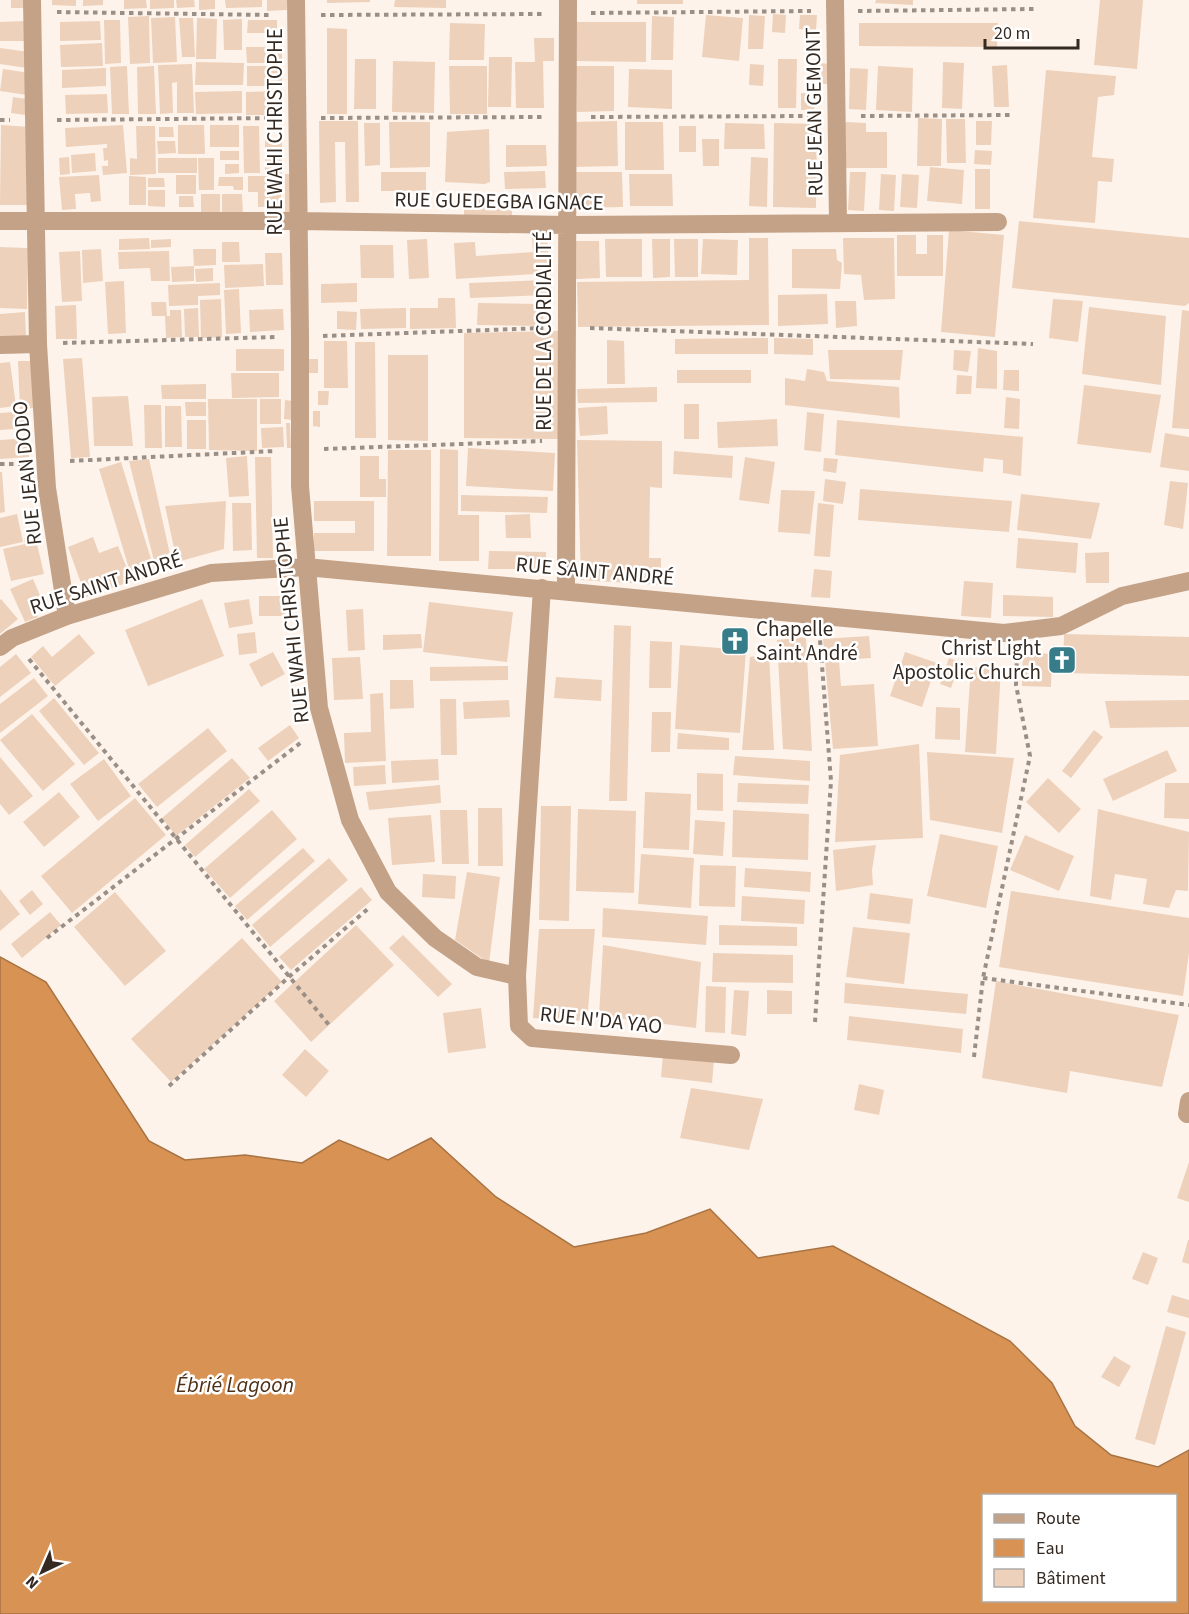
<svg xmlns="http://www.w3.org/2000/svg" width="1189" height="1614" font-family="'Source Sans 3',sans-serif">
<style>
.water{fill:#d89253;stroke:#a77344;stroke-width:1.5;fill-rule:evenodd}
.building{fill:#edd1bb}
.lines{fill:none;stroke-linecap:round;stroke-linejoin:round}
.path{stroke:#9a8f87;stroke-width:4;stroke-dasharray:4.5 4.5;stroke-linecap:butt}
.minor{stroke:#c3a288;stroke-width:18}
.labels{text-anchor:middle;dominant-baseline:central;stroke-width:5;stroke-linejoin:round;paint-order:stroke}
.street-label{font-size:21px;fill:#352a22;stroke:#fff}
.poi-label{font-size:21px;fill:#352a22;stroke:#fff;text-anchor:start}
.water-label{font-size:22px;font-style:italic;fill:#4e3016;stroke:#fff}
</style>
<rect width="100%" height="100%" fill="#fef3ea"/>
<!-- water -->
<path class="water" d="M0,957L46,982L149,1141L185,1160L245,1155L302,1163L339,1140L388,1160L431,1138L496,1197L574,1247L646,1233L710,1209L758,1258L833,1246L1010,1341L1052,1383L1075,1426L1111,1455L1158,1467L1189,1450V1614H0ZM984,1496H1176V1600H984Z"/>
<!-- building -->
<path class="building" d="M11,0H28V8H11Z
M52,0H76V6L52,5Z
M83,0H103V5L83,6Z
M124,0H146L147,8L124,9Z
M150,0H174V8L150,9Z
M176,0H194L195,7L177,8Z
M199,0H215V9L199,10Z
M225,0H262V7L226,8Z
M267,0H287V10L267,11Z
M327,0H370V2L327,3Z
M395,0H446V8L394,7Z
M637,0H683V4H637Z
M876,0H913V5L875,3Z
M1100,0H1143L1137,69L1094,65Z
M773,14L786,15L785,33L772,32Z
M706,15L743,18L739,61L702,57Z
M749,15L765,16L763,49H748Z
M800,15H817L816,30L799,29Z
M149,16L150,63L130,64L128,17Z
M652,16L674,17L673,60H651Z
M175,17L177,62L153,63L151,18Z
M179,18H193L195,57H182Z
M197,18L217,19L216,59H196Z
M242,19V50H224L223,20Z
M104,20H120L121,63L105,64Z
M248,20H277V33H247Z
M25,21L26,41H0V22Z
M100,21L101,40L60,41V22Z
M574,22H646V62L573,61Z
M450,23L485,24L484,60H449Z
M859,23H998L997,47L859,46Z
M327,28L347,29V114H327Z
M534,38H554V61H543L544,108H516L515,62H535Z
M102,43L103,66L61,67L60,45Z
M246,47H282V63H247Z
M0,48L29,52L27,68L0,64Z
M489,57H512L511,107H488Z
M355,59H376V109H354Z
M778,59H797L796,108H778Z
M393,61L435,62L434,113L392,112Z
M196,62L244,63L243,85H195Z
M943,62L964,63L962,109L942,108Z
M818,63L831,64L830,84H818Z
M192,64L194,113H177V82L172,83L173,113L160,114L158,65Z
M750,64L764,65L763,86L749,85Z
M1007,65L1009,107H994L992,66Z
M127,66L129,114H112L110,67Z
M154,66L156,114H138L137,67Z
M247,66H282V86H247Z
M449,66H487V114H450Z
M576,66H614V111L577,112Z
M878,66L913,68L912,112L876,110Z
M106,68V86L62,88V70Z
M850,68L868,69L866,110L849,109Z
M3,69L30,73L27,95L0,91Z
M629,69L672,70V109L628,107Z
M1046,70L1116,76L1114,95L1098,97L1092,157L1114,159L1112,182L1098,181L1095,223L1033,218Z
M242,91V113L196,114L195,92Z
M282,91V115H246V92Z
M801,93L815,94L814,110H801Z
M107,94L108,113L66,114L65,95Z
M13,97L27,99L25,115L11,113Z
M918,118L942,119L941,166H917Z
M946,119H965L966,163H947Z
M319,121H358L359,202H346L345,142H335L336,202L320,203Z
M617,121L618,166L573,167L572,122Z
M976,121H992L991,145H976Z
M389,122H430V167L390,168Z
M625,122H663L664,170H625Z
M845,122L866,123V132H887V168H845Z
M364,123H380V165L365,166Z
M725,123L764,124L765,149H724Z
M774,123L817,124L816,208L773,207Z
M1,125L30,127L27,205H0Z
M123,125L127,173L103,175L102,166H108V160L104,161L103,148H107V144L66,147L65,128Z
M178,125H204L205,154H178Z
M210,125H239V147H210Z
M136,126H155L156,174L130,175V158L137,159Z
M243,126H259L260,173H244Z
M679,126H696V152H679Z
M159,127H173L174,137H159Z
M489,129L490,182L485,184L445,182L447,132Z
M265,139L282,140V175L265,174Z
M702,139H719V166H703Z
M157,141H175L176,153L158,154Z
M506,145H546L547,166L506,167Z
M975,150L992,151L991,165L974,164Z
M220,151H239V160H220Z
M95,153L96,171L72,173L71,155Z
M69,157L70,174L60,175L59,158Z
M751,157L768,158L767,207L749,206Z
M158,158H197V173H158Z
M198,158H214V190H199Z
M225,164H239V173L225,174Z
M930,167L964,170L962,204L927,201Z
M975,169H990V209H975Z
M545,171L546,188L505,189L504,172Z
M381,172H426V191H381Z
M575,172H622L623,207L575,208Z
M850,172H866L864,211L848,210Z
M285,174H293V213H285Z
M629,174H672L673,206H630Z
M881,174L896,175L894,211L879,210Z
M902,174L919,175L917,208L900,207Z
M99,175L101,201L91,202L90,193L75,194L76,209L62,210L59,177Z
M176,175H196V194H176Z
M129,176L146,177V205H129Z
M248,176H281V206L258,207V192H248Z
M219,177H243V190H234L233,186H218Z
M148,178H164L165,187H148Z
M148,190H165V207L148,206Z
M201,194H220V215H201Z
M222,194H242L243,215H222Z
M179,196H193L194,207H179Z
M512,199V216H464V200Z
M1019,221L1189,238V303L1185,306L1012,288Z
M949,230L1004,235L995,337L941,332Z
M897,235H916V254H927V235H943V276H897Z
M547,237L550,273L456,279L454,243L475,242L476,256L533,252L532,238Z
M149,238L150,249L119,250V239Z
M749,238H768L769,325L578,327L577,282L749,280Z
M843,238H894L895,299L864,300L861,275L844,274Z
M171,239V247L151,248V240Z
M427,239L429,278L409,279L407,240Z
M605,239H642V277H606Z
M652,239H670V277L653,278Z
M674,239H698V277H675Z
M703,239L738,240L737,275L701,274Z
M575,241H599L600,278L576,279Z
M222,242H239L240,262H222Z
M360,245H393L394,278H361Z
M0,247L28,248L27,309L0,308Z
M101,249L103,281L83,283L82,250Z
M193,249H216V265L194,266Z
M792,249H836L837,260L842,263L840,289L792,288Z
M80,251L82,301L62,302L59,252Z
M169,251L170,281H151L150,268L119,269L118,252Z
M265,253H282L283,285H266Z
M263,264L264,286L225,288L224,265Z
M194,266V281L172,282L171,267Z
M213,268V281L196,282L195,269Z
M546,280L547,295L470,298L469,283Z
M124,281L126,333L108,334L105,282Z
M220,283V295L198,296V305L169,306L168,285Z
M357,283V302L321,303V284Z
M239,289L241,333L226,334L224,290Z
M827,294L828,324L778,326V295Z
M438,298H455L456,328L410,329V308H438Z
M221,299L222,337L201,338L200,300Z
M1053,299L1083,301L1078,342L1049,338Z
M835,301H856L857,326L836,328Z
M151,302H166L167,316H170V310H181L182,337L166,338L165,316H152Z
M478,303L544,304L543,326L477,325Z
M76,305L77,339H56L55,306Z
M1089,307L1166,316L1161,385L1082,374Z
M198,308L199,337H185L184,309Z
M406,308V328L361,329L360,309Z
M283,309L284,330L250,332L249,310Z
M1182,310L1189,311V429L1172,428Z
M337,311L357,312L356,330L337,329Z
M25,312L26,336L0,338V314Z
M559,331V439L464,438V333Z
M768,338V354H675V339Z
M774,338L813,339V355L774,354Z
M607,340L624,341L625,384H607Z
M324,341H347L348,388H324Z
M355,342H375L376,438H355Z
M978,348L997,351V389L976,388Z
M236,349H284V371H236Z
M828,350H903L900,380L830,379Z
M954,350L971,351L968,372L953,370Z
M388,355H428V441L388,440Z
M82,358L90,457L71,458L63,359Z
M309,359H318V373H308Z
M18,361H31L34,408L20,409Z
M10,362L16,406L0,408V363Z
M807,369L824,372L827,381L899,387L900,418L785,405V378L805,381Z
M677,370H751V383H677Z
M1004,370H1019V391L1003,390Z
M231,373H279V397L232,398Z
M957,375L972,376L971,394H956Z
M206,384V399H162L161,385Z
M1084,385L1161,395L1151,453L1077,444Z
M657,387V402L578,403L577,389Z
M318,391H329L328,405H318Z
M128,396L133,446H94L92,397Z
M1006,397L1020,399L1019,429L1004,428Z
M208,399H257V451L209,450Z
M260,399H281V424H260Z
M285,400L293,401L292,420L284,419Z
M185,402H206V416H186Z
M684,404H699V439H684Z
M144,405H161L162,448H145Z
M165,406H181L182,447H165Z
M607,406L608,434L580,436L578,408Z
M27,411L28,428L0,430V413Z
M313,411H320V427L313,426Z
M807,412L824,414L821,452L804,450Z
M777,419L778,446L718,448L717,422Z
M187,420H206V449H187Z
M837,420L1023,437L1021,476L1003,473V460L984,458L983,472L835,455Z
M286,423H290L291,448H287Z
M283,427L284,447L262,448L261,428Z
M1165,433L1189,437V471L1160,467Z
M27,438L29,457L0,459V440Z
M577,440L662,441V488L650,487L649,558H661V585L581,580Z
M468,448L555,453L553,491L466,486Z
M440,449L458,450V515H479V561H439Z
M388,450H431V556H387Z
M674,451L733,456L732,478L673,474Z
M247,456L249,496L229,497L226,458Z
M360,456H379V479H386V497H360Z
M255,457H271L273,558H257Z
M745,457L775,462L769,504L739,500Z
M824,458L838,459L836,473L823,471Z
M149,459L173,568L157,573L129,461Z
M121,462L156,575L133,582L99,469Z
M0,472H2L5,512L0,513Z
M825,479L846,482L843,504L823,501Z
M1170,481L1188,483L1183,529L1164,525Z
M860,489L1012,501L1009,532L858,520Z
M781,490L815,491L810,534L778,532Z
M1021,494L1100,503L1091,539L1017,530Z
M461,495L548,497L547,513L461,511Z
M226,501L224,549L177,562L165,506Z
M314,501H374V551H314V533H355V521H314Z
M232,503H251L252,550L233,551Z
M818,503L834,505L830,557L814,556Z
M17,514L23,542L0,547V518Z
M530,514L531,538H506L505,515Z
M35,535L44,574L11,581L3,549L25,544L24,538Z
M93,537L99,553L118,546L132,581L86,597L68,547Z
M1018,538L1078,543L1076,573L1016,568Z
M489,551L546,552V569H488Z
M1109,552V583H1086L1085,553Z
M814,569L832,571L830,598L811,597Z
M33,579L45,607L36,611L38,617L25,622L10,589Z
M964,581L993,583L991,618L961,616Z
M1003,595L1053,597V617L1003,616Z
M259,596H284L285,616H259Z
M1,599L18,619L0,634V600Z
M202,599L224,656L148,686L125,630Z
M249,599L253,624L229,628L224,603Z
M429,602L513,612L507,662L423,652Z
M363,609L365,650L348,651L346,610Z
M614,625L631,626L627,801H609Z
M255,632L257,653L239,655L237,634Z
M79,634L95,653L55,686L31,657L43,646L52,657Z
M421,634L422,648L383,650V635Z
M1064,634L1189,637V676L1063,673Z
M869,636L871,658L839,660L841,686L874,684L878,746L833,749L823,639Z
M806,637L812,751L783,749L777,640Z
M650,641L672,642L671,688H649Z
M680,645L746,650L740,733L675,729Z
M273,652L285,674L261,687L249,664Z
M905,652L937,663L922,707L890,696Z
M1023,652L1052,654L1051,687L1022,686Z
M16,654L31,673L0,697V667Z
M769,654L774,750H742L750,657Z
M360,657L363,699L334,700L332,658Z
M949,658L960,662L951,688L940,684Z
M508,666V680L430,681V667Z
M971,667L1001,669L996,754L965,752Z
M556,677L602,680L601,701L554,698Z
M34,678L48,696L0,733V704Z
M390,680H413L414,708L390,709Z
M383,693L386,761L345,763L344,733L371,732L370,694Z
M54,698L99,753L84,765L39,711Z
M440,699H456L457,755H441Z
M509,700L510,717L464,719L463,702Z
M1189,700V727L1110,728L1105,701Z
M936,707L960,708V740L935,739Z
M652,712H671L670,752H651Z
M32,714L75,764L43,791L0,740Z
M290,725L299,738L268,761L258,748Z
M208,728L227,751L157,807L138,784Z
M1094,730L1103,737L1071,778L1062,771Z
M678,733L729,738V750L677,749Z
M919,744L923,838L835,842L840,755Z
M1167,750L1177,771L1113,801L1103,779Z
M927,752L1014,758L1002,833L930,820Z
M735,756L810,761V781L733,775Z
M0,757L33,796L9,815L0,804Z
M232,758L250,778L176,836L162,818Z
M104,759L131,796L98,821L70,784Z
M438,759L439,780L392,783L391,761Z
M385,765L386,784L354,786L353,767Z
M697,773L723,774V811L697,810Z
M1048,778L1081,809L1059,833L1026,802Z
M738,783L809,785L808,804L737,802Z
M1165,783H1189V819L1164,818Z
M440,785L441,803L369,810L366,792Z
M249,789L260,801L195,857L185,845Z
M59,792L80,817L44,847L23,822Z
M645,792L691,794L689,850L643,848Z
M135,798L166,835L72,913L41,876Z
M541,806H571L569,921L539,920Z
M478,808H502L503,866H478Z
M578,809L636,811L634,893L576,891Z
M1098,809L1189,832L1188,891L1176,890L1169,908L1143,904L1147,879L1115,874L1111,900L1090,896Z
M272,810L297,839L230,898L204,869Z
M440,810H467L469,864H442Z
M733,810L809,814L808,860L732,857Z
M431,815L435,862L392,865L388,818Z
M695,820L725,822L723,856L693,854Z
M940,834L998,846L986,908L927,896Z
M1025,835L1074,856L1059,891L1010,870Z
M876,845L872,870L873,885L836,891L833,850Z
M303,848L315,861L247,920L235,906Z
M641,854L694,858L691,908L638,904Z
M329,858L348,880L270,947L252,925Z
M700,865L736,866L735,907L699,906Z
M745,868L811,872L810,892L744,887Z
M467,872L500,877L489,963L455,940Z
M423,874L456,876L455,899L422,897Z
M361,887L372,900L291,970L279,957Z
M0,889L20,914L0,931Z
M32,890L43,904L30,915L19,901Z
M1011,891L1189,918V953L1183,996L999,967Z
M115,892L166,951L125,986L74,927Z
M870,893L913,899L910,924L867,919Z
M742,896L805,900L804,924L741,921Z
M603,908L708,916L706,945L602,937Z
M50,912L61,925L22,958L11,944Z
M356,925L394,965L311,1042L274,1001Z
M719,925L797,927V946L719,945Z
M853,927L910,933L904,984L846,977Z
M539,929H595L587,1021L533,1018Z
M403,935L452,984L438,997L389,948Z
M242,938L282,982L171,1082L131,1039Z
M603,945L701,962L696,1028L599,1016Z
M713,953L793,955V983L712,982Z
M996,981L1179,1015L1162,1087L1070,1071L1067,1093L982,1078Z
M845,983L968,994L966,1014L844,1003Z
M706,986L726,987L725,1033L705,1032Z
M734,990L749,991L746,1036L731,1034Z
M767,990L792,991V1014H767Z
M481,1008L486,1048L448,1053L443,1013Z
M849,1016L963,1029L961,1053L847,1040Z
M305,1049L329,1071L306,1097L282,1075Z
M663,1054L714,1060L712,1083L661,1077Z
M859,1084L884,1090L879,1115L854,1110Z
M691,1088L763,1099L749,1150L680,1138Z
M1189,1162V1202L1177,1198Z
M1188,1240H1189V1264L1182,1262Z
M1143,1252L1158,1258L1148,1285L1132,1279Z
M1172,1295L1189,1300V1318L1167,1312Z
M1166,1326L1186,1332L1155,1445L1135,1439Z
M1114,1356L1131,1366L1119,1387L1101,1377Z"/>
<g class="lines">
<!-- path -->
<path class="path" d="M858,11L1034,9
M57,12L271,15
M591,13L811,11
M321,15L544,14
M861,116L1010,115
M591,117L811,116
M321,118L544,117
M0,120H10
M57,120L274,118
M590,328L1033,344
M323,336L544,328
M63,343L277,337
M324,449L542,441
M70,461L275,451
M0,464H20
M29,659L329,1025
M47,938L303,741
M983,978L1189,1005
M815,1022L831,781L820,640
M974,1057L983,978L1030,756L1016,685L1017,656
M169,1086L290,976L370,907"/>
<!-- minor -->
<path class="minor" d="M32,0L38,344L47,488L67,616
M296,0L300,336V486L319,708L350,820L388,892L435,938L477,967L517,976L542,588
M835,0L838,223
M0,221H298L567,225L998,222
M0,345L38,344
M566,590L568,0
M0,647L12,638L67,616L211,573L306,567L1004,633L1061,626L1122,596L1189,581
M517,976L519,1026L532,1038L731,1055
M1187,1114L1189,1101"/>
</g>
<!-- icons -->
<defs>
<g id="church-square" transform="scale(1.5)"><rect x="-9" y="-9" width="18" height="18" rx="4" fill="#377c89" stroke="#fff"/><path d="M-1.2-6h2.4v3.5h3.3v2.4h-3.3V6h-2.4V-.1h-3.3v-2.4h3.3Z" fill="#fff"/></g>
</defs>
<g fill-rule="evenodd">
<use href="#church-square" x="735" y="641"/>
<use href="#church-square" x="1062" y="660"/>
</g>
<g class="labels">
<!-- street labels -->
<g class="street-label">
<text transform="translate(814 112) rotate(-91)">RUE JEAN GEMONT</text>
<text transform="translate(275 132) rotate(-90)">RUE WAHI CHRISTOPHE</text>
<text transform="translate(499 201) rotate(1)">RUE GUEDEGBA IGNACE</text>
<text transform="translate(544 331) rotate(-90)">RUE DE LA CORDIALITÉ</text>
<text transform="translate(27 473) rotate(-96)">RUE JEAN DODO</text>
<text transform="translate(595 571) rotate(5)">RUE SAINT ANDRÉ</text>
<text transform="translate(106 583) rotate(-18)">RUE SAINT ANDRÉ</text>
<text transform="translate(291 620) rotate(-96)">RUE WAHI CHRISTOPHE</text>
<text transform="translate(601 1020) rotate(6)">RUE N'DA YAO</text>
</g>
<!-- poi labels -->
<g class="poi-label">
<text x="756" y="629">Chapelle<tspan x="756" dy="24">Saint André</tspan></text>
<text x="1041" y="648" text-anchor="end">Christ Light<tspan x="1041" dy="24">Apostolic Church</tspan></text>
</g>
<!-- water labels -->
<g class="water-label">
<text x="235" y="1385">Ébrié Lagoon</text>
</g>
</g>
<!-- legend -->
<rect x="982" y="1494" width="195" height="108" fill="#ffffff" stroke="#aeaaa7" stroke-width="1.5"/>
<rect x="994" y="1514" width="30" height="9" fill="#c3a288" stroke="#aeaaa7" stroke-width="1.5"/>
<text x="1036" y="1524" font-size="18" fill="#352a22">Route</text>
<rect x="994" y="1539" width="30" height="18" fill="#d89253" stroke="#aeaaa7" stroke-width="1.5"/>
<text x="1036" y="1554" font-size="18" fill="#352a22">Eau</text>
<rect x="994" y="1569" width="30" height="18" fill="#edd1bb" stroke="#aeaaa7" stroke-width="1.5"/>
<text x="1036" y="1584" font-size="18" fill="#352a22">Bâtiment</text>
<!-- north arrow -->
<g transform="translate(42 1572) rotate(224)" stroke="#ffffff" stroke-width="4.5" paint-order="stroke">
<path d="M0-4.5L10 22L0 15L-10 22Z" fill="#352a22"/>
<text y="-9" font-size="16" font-weight="bold" text-anchor="middle" fill="#352a22">N</text>
</g>
<!-- scale -->
<path d="M985 39v9h93v-9" fill="none" stroke="#352a22" stroke-width="3"/>
<text x="994" y="39" font-size="18" fill="#352a22" stroke="#ffffff" stroke-width="4.5" paint-order="stroke">20 m</text>
</svg>
